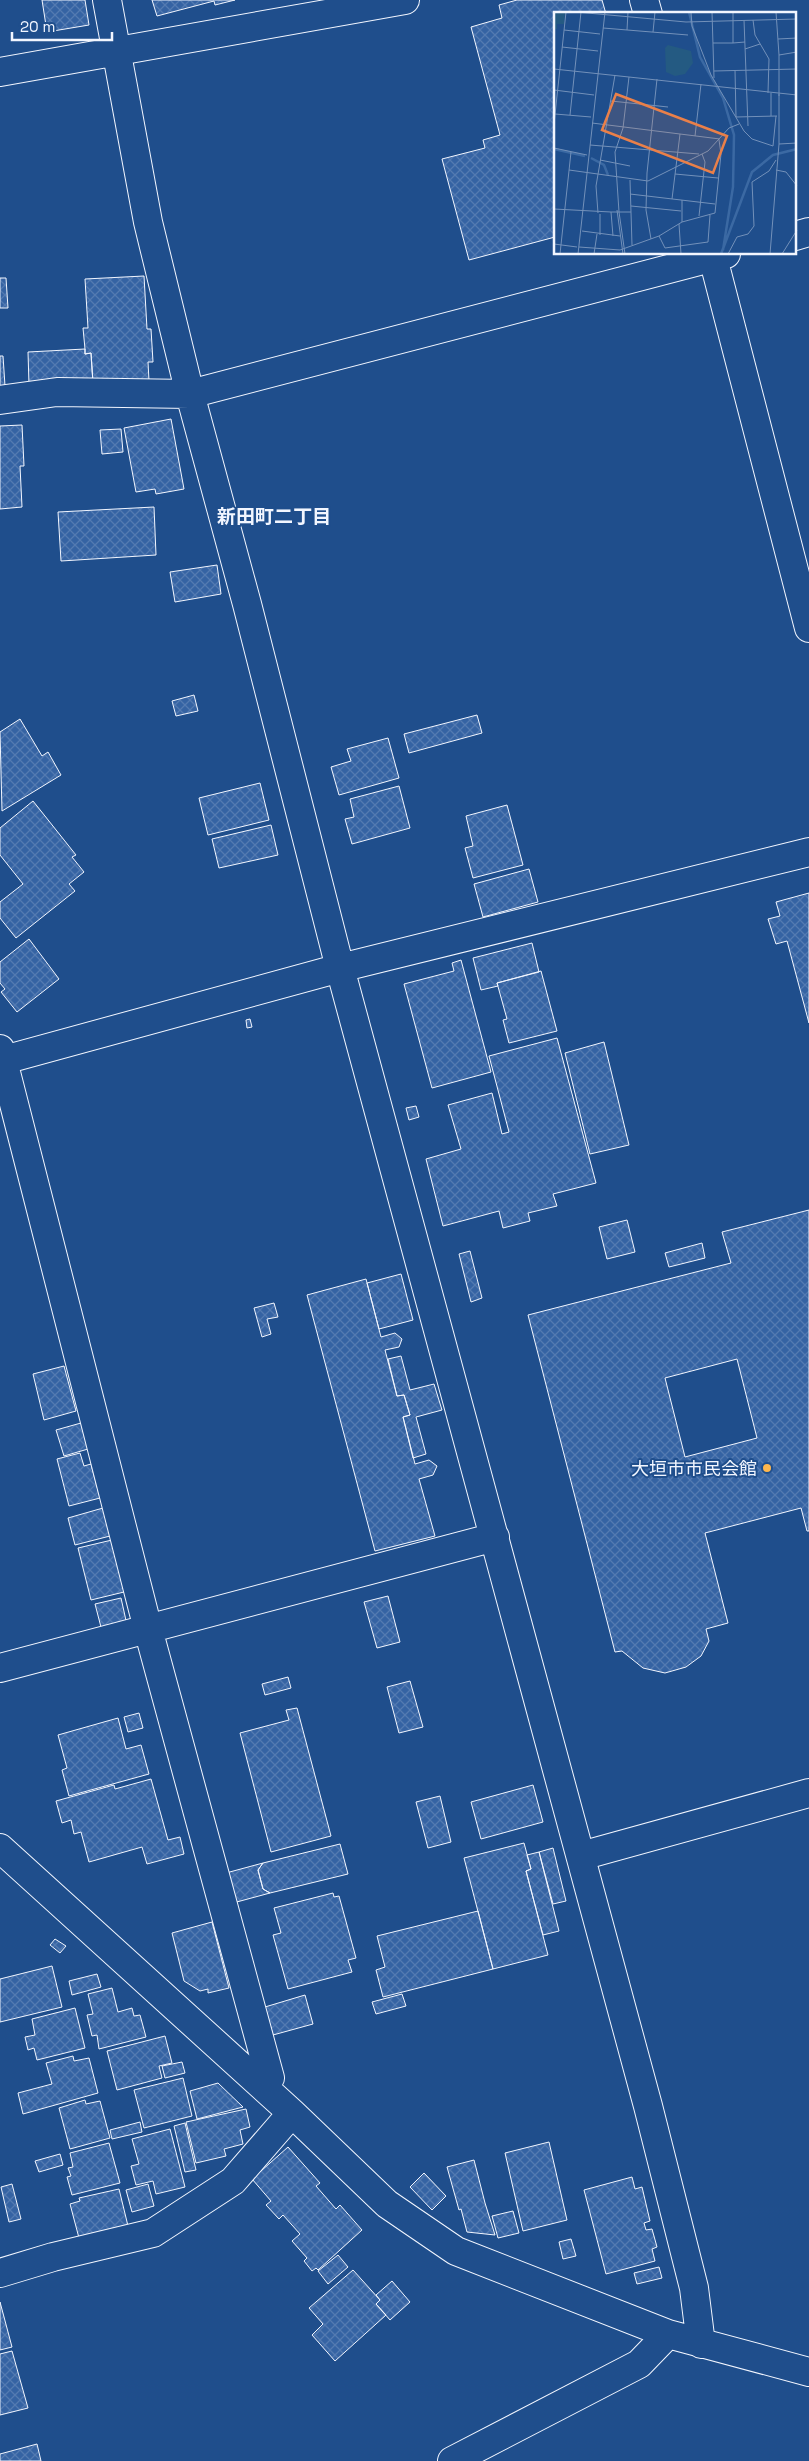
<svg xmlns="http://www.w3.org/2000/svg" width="809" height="2461" font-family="'Space Grotesk','Noto Sans JP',sans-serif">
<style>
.building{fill:url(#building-cross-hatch);stroke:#f2f6ff;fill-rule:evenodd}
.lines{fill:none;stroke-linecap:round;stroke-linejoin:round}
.minor-casing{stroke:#f2f6ff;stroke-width:30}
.minor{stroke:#1f4e8c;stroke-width:28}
.poi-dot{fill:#ffb74d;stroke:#1f4e8c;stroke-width:2}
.labels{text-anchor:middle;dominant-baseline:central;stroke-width:4;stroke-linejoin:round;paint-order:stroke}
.poi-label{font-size:18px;fill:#f2f6ff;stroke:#1f4e8c;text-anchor:end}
.neighbourhood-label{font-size:19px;font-weight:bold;fill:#f2f6ff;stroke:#1f4e8c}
.inset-river{fill:none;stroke:#3b69a3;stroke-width:2.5}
.inset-road{fill:none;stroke:#7391ba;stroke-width:1}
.view{fill:#ea8049;fill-opacity:0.15;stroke:#ea8049;stroke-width:2.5}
.inset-edge{fill:none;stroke:#f2f6ff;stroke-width:2.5}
</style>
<defs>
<pattern id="building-cross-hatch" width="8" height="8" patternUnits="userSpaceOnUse" patternTransform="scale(1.25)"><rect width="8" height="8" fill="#3563a3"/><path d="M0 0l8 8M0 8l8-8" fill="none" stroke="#537ab1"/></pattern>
</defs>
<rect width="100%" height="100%" fill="#1f4e8c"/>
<!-- building -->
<path class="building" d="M42,0H85L89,25L47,32Z
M152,0H235L215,5L214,1L157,16Z
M517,0H602L606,14H555V237L469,260L442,159L485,148L483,140L500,135L471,27L502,18L499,5Z
M144,276L147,329H151L153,362H148L149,381L93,384L91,353L85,354V349L83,328H88L85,279Z
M0,278H6L8,308H0Z
M85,349V354L91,353L93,383L29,385L28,352Z
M0,356H3L5,386L0,387Z
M171,419L184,489L156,494L155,489L136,492L124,428Z
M22,425L24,466H20L22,507L0,509V426Z
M121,429L123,452L102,454L100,430Z
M154,507L156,555L61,561L58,512Z
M217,565L221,594L175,602L170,572Z
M194,695L198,711L176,716L172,701Z
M477,715L482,733L409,753L404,734Z
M20,719L42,756L48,752L61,775L2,811L0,732Z
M388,738L399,778L339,795L331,767L351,761L347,749Z
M260,783L269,820L208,835L199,798Z
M399,786L410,828L352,844L345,819L354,817L350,799Z
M33,801L76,855L72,857L84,872L69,884L75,891L16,938L0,918V902L23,884L0,855V828Z
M507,805L523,865L473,878L465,848L473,846L466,816Z
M271,825L278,855L219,868L212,839Z
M529,869L538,902L483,917L474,884Z
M809,893V1023L787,941L776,944L768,919L780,916L776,902Z
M29,939L59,979L17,1012L1,992L5,989L0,983V962Z
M532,943L539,972L497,983L498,986L481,990L473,958Z
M461,960L491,1072L432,1088L404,984L454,971L452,963Z
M541,971L557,1031L509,1043L503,1020L507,1019L497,983Z
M250,1019L252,1027L247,1028L246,1020Z
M557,1038L596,1183L553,1194L557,1206L528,1213L530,1221L503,1228L499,1211L443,1226L426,1159L461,1149L448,1105L492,1093L502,1134L509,1132L489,1056Z
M604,1042L629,1145L590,1154L565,1053Z
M416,1106L419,1117L409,1120L406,1108Z
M809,1210V1531H807L801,1508L705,1533L728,1623L706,1629L709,1641L701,1656L686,1667L665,1673L643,1668L622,1651L615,1652L528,1315L731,1263L722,1232ZM737,1359L757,1438L685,1457L665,1378Z
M627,1220L635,1252L607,1259L599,1227Z
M702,1243L705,1258L669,1267L665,1253Z
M470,1251L482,1298L471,1302L459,1254Z
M401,1274L413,1320L379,1329L367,1283Z
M366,1279L381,1337L395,1333L402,1339L399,1347L385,1350L397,1396L404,1395L410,1415L403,1417L415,1464L429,1460L437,1466L433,1475L419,1479L435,1536L375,1551L307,1295Z
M274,1303L278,1317L267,1319L271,1334L262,1337L254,1308Z
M401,1356L410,1390L434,1384L442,1410L416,1417L426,1454L413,1458L403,1417L410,1415L404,1395L397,1396L388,1359Z
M64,1366L76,1411L44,1420L33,1374Z
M81,1423L88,1449L64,1456L56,1430Z
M80,1453L84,1466L91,1464L100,1498L69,1506L57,1459Z
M103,1508L110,1536L75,1545L68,1518Z
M112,1540L124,1592L91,1600L78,1548Z
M388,1596L400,1642L377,1648L364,1602Z
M121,1598L127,1625L102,1631L95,1604Z
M288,1677L291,1688L265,1695L262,1684Z
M410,1681L423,1727L399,1733L387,1687Z
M297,1708L331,1836L271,1852L240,1733L289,1720L286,1710Z
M139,1713L143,1728L128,1732L124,1717Z
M118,1718L126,1749L141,1745L149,1774L69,1796L62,1770L67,1768L58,1735Z
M151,1779L168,1840L180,1837L184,1854L147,1864L142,1847L89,1862L81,1832L74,1834L71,1820L62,1823L56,1801L114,1785L115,1789Z
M533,1785L543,1822L481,1839L471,1802Z
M440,1796L451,1842L428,1848L416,1802Z
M524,1843L531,1869L526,1871L548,1955L493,1969L464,1858Z
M340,1844L348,1874L270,1893L263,1889L258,1870L263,1863Z
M553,1848L566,1901L553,1904L539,1852Z
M539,1852L559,1931L543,1935L526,1871L531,1869L527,1855Z
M263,1863L258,1870L263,1889L270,1893L233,1903L226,1873Z
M333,1893L334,1897L339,1896L356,1958L348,1960L352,1972L288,1989L273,1935L281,1933L274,1908Z
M478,1911L493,1969L383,1997L376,1970L385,1967L377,1936Z
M212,1922L229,1988L208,1993V1989L200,1991L184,1981L172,1933Z
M55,1939L66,1946L60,1953L50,1945Z
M52,1966L62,2007L0,2022V1979Z
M97,1974L101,1987L72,1995L69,1981Z
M112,1988L118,2012L132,2008L134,2016L140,2015L146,2037L99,2049L97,2035L92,2036L87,2015L93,2014L88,1994Z
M402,1994L406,2006L376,2014L372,2002Z
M305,1995L313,2024L273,2035L265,2007Z
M75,2008L85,2048L37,2060L34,2048L28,2050L25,2037L35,2035L32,2019Z
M165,2036L172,2063L159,2066L162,2078L117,2090L107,2051Z
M73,2056L74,2061L89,2058L98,2093L23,2114L18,2093L52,2084L46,2063Z
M182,2062L185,2073L165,2078L162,2066Z
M183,2078L192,2116L144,2128L134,2090Z
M218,2083L243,2107L197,2119L190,2091Z
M85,2100L86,2104L100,2101L110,2138L70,2149L59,2108Z
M246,2109L250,2127L240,2130L243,2144L224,2149L226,2156L196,2163L186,2122Z
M140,2122L142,2132L112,2139L110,2130Z
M185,2123L196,2170L185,2172L174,2126Z
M170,2129L185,2187L156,2194L153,2181L136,2185L131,2166L139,2164L132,2139Z
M549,2142L567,2220L523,2231L505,2153Z
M109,2143L120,2183L72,2195L67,2177L71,2176L68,2168L73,2167L70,2153Z
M288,2147L320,2183L316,2186L336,2209L340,2205L362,2230L318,2270L316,2268L312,2271L304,2261L307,2258L292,2241L300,2234L283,2215L279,2219L266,2205L271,2201L252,2179Z
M60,2154L63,2165L39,2172L35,2161Z
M474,2160L485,2203L495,2235L467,2232L461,2209L459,2210L447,2167Z
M424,2173L446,2196L432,2210L410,2187Z
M632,2177L635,2189L642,2187L650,2221L644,2223L646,2230L652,2229L657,2247L652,2249L655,2261L606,2274L584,2190Z
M12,2184L21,2219L9,2222L1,2187Z
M148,2184L154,2206L132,2212L126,2190Z
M119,2189L128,2226L79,2238L70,2204L80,2201L79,2198Z
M513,2211L519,2233L498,2238L492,2216Z
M571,2239L576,2256L563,2259L559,2242Z
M338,2255L348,2267L328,2284L318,2271Z
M659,2267L662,2278L637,2284L634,2273Z
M353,2270L380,2300L376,2304L386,2315L335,2361L312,2335L323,2324L309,2308Z
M392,2281L410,2302L390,2320L376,2304L380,2300L376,2295Z
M0,2302L12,2347L0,2350Z
M12,2351L28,2408L0,2415V2354Z
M37,2444L41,2461H0V2454Z"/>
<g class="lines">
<!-- minor casing -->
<g class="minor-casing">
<path id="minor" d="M107,0L148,222L190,394L247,604L340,968L648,2106L694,2288L701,2344
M644,0L648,14
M0,72L405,0
M795,236L809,232
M712,254L809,628
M0,400L57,392L190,394L726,254
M0,1049L148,1629L270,2078L264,2087
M0,1061L340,968L809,852
M0,1668L495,1537
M0,1848L292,2113L387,2204L456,2251L668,2334L809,2372
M581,1856L809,1793
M0,2273L53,2257L153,2233L233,2181L292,2113
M452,2461L639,2364L668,2334"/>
</g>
<!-- minor -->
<use href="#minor" class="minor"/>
</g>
<!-- markers -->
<circle class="poi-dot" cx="767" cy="1468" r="5"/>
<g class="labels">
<!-- poi labels -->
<g class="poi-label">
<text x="757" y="1468">大垣市市民会館</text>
</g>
<!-- neighbourhood labels -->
<g class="neighbourhood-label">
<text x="274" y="516">新田町二丁目</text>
</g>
</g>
<!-- overview -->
<g transform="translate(554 12)">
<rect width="242" height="242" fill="#1f4e8c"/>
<path d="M0,0H11L10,12H3V17H0ZM114,33L137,39L139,51L131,62L121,64L112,60L111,36Z" fill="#245a82"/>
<path class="inset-river" d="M135,0L146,45L169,86L180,123L179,175L169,238M0,137L31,144M37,146L50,153L54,163M167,242L198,160L219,143L243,137"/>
<path class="inset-road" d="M22,0L132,10L243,7M137,0L138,14L157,63L190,119L198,127L219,134L222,104M158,0L160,66M179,0V31L191,30M222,0L225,43M190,8L194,114M199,8L201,23L215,47L214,81M49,16L134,23M10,18L46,22M73,18L74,0M99,20L101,0M224,27L243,26M159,31H179M8,35L44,39M191,37L206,32M225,43L243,40M0,57L243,83M181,58L182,105L223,104M160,59L243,57M0,78L40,83M217,81V104M225,84V43M57,89L114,95M1,102L37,105M16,103L27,0M38,111L166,127M0,112L12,0M141,124L147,72M225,132L243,131M36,133L145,142M0,136L33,143M46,148L76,154M15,158L94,169L154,139L175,116L185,112M222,158L232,160L243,174M121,162L164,166M76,168L78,233M76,182L161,192M118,187L126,122M77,194L127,199M0,197L57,200L59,224M63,198L69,242M57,200H65L61,140L69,116L75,65M44,201L42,174L61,63M46,202V223M145,204L151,150L148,142M128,210V188M125,212L127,242M28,219L66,224M105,224L111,236L154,230L156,203M97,227L92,198L93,161L103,67M0,232L23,235M25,235L66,238L105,224L128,210L161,201L167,142L165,128M6,242L17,140M24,242L51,0M40,242L43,222M71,242L65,200H77M174,242L183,225L194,222L200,214L198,170L215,159L222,148M216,242L225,132V82M228,242L243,218"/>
<path class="view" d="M62,82L173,124L159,161L48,118Z"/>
<rect width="242" height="242" class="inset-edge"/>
</g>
<!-- scale -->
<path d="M12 32v8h100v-8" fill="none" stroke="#f2f6ff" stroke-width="2.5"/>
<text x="20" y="32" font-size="15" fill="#f2f6ff" stroke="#1f4e8c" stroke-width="4" paint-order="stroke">20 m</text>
</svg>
